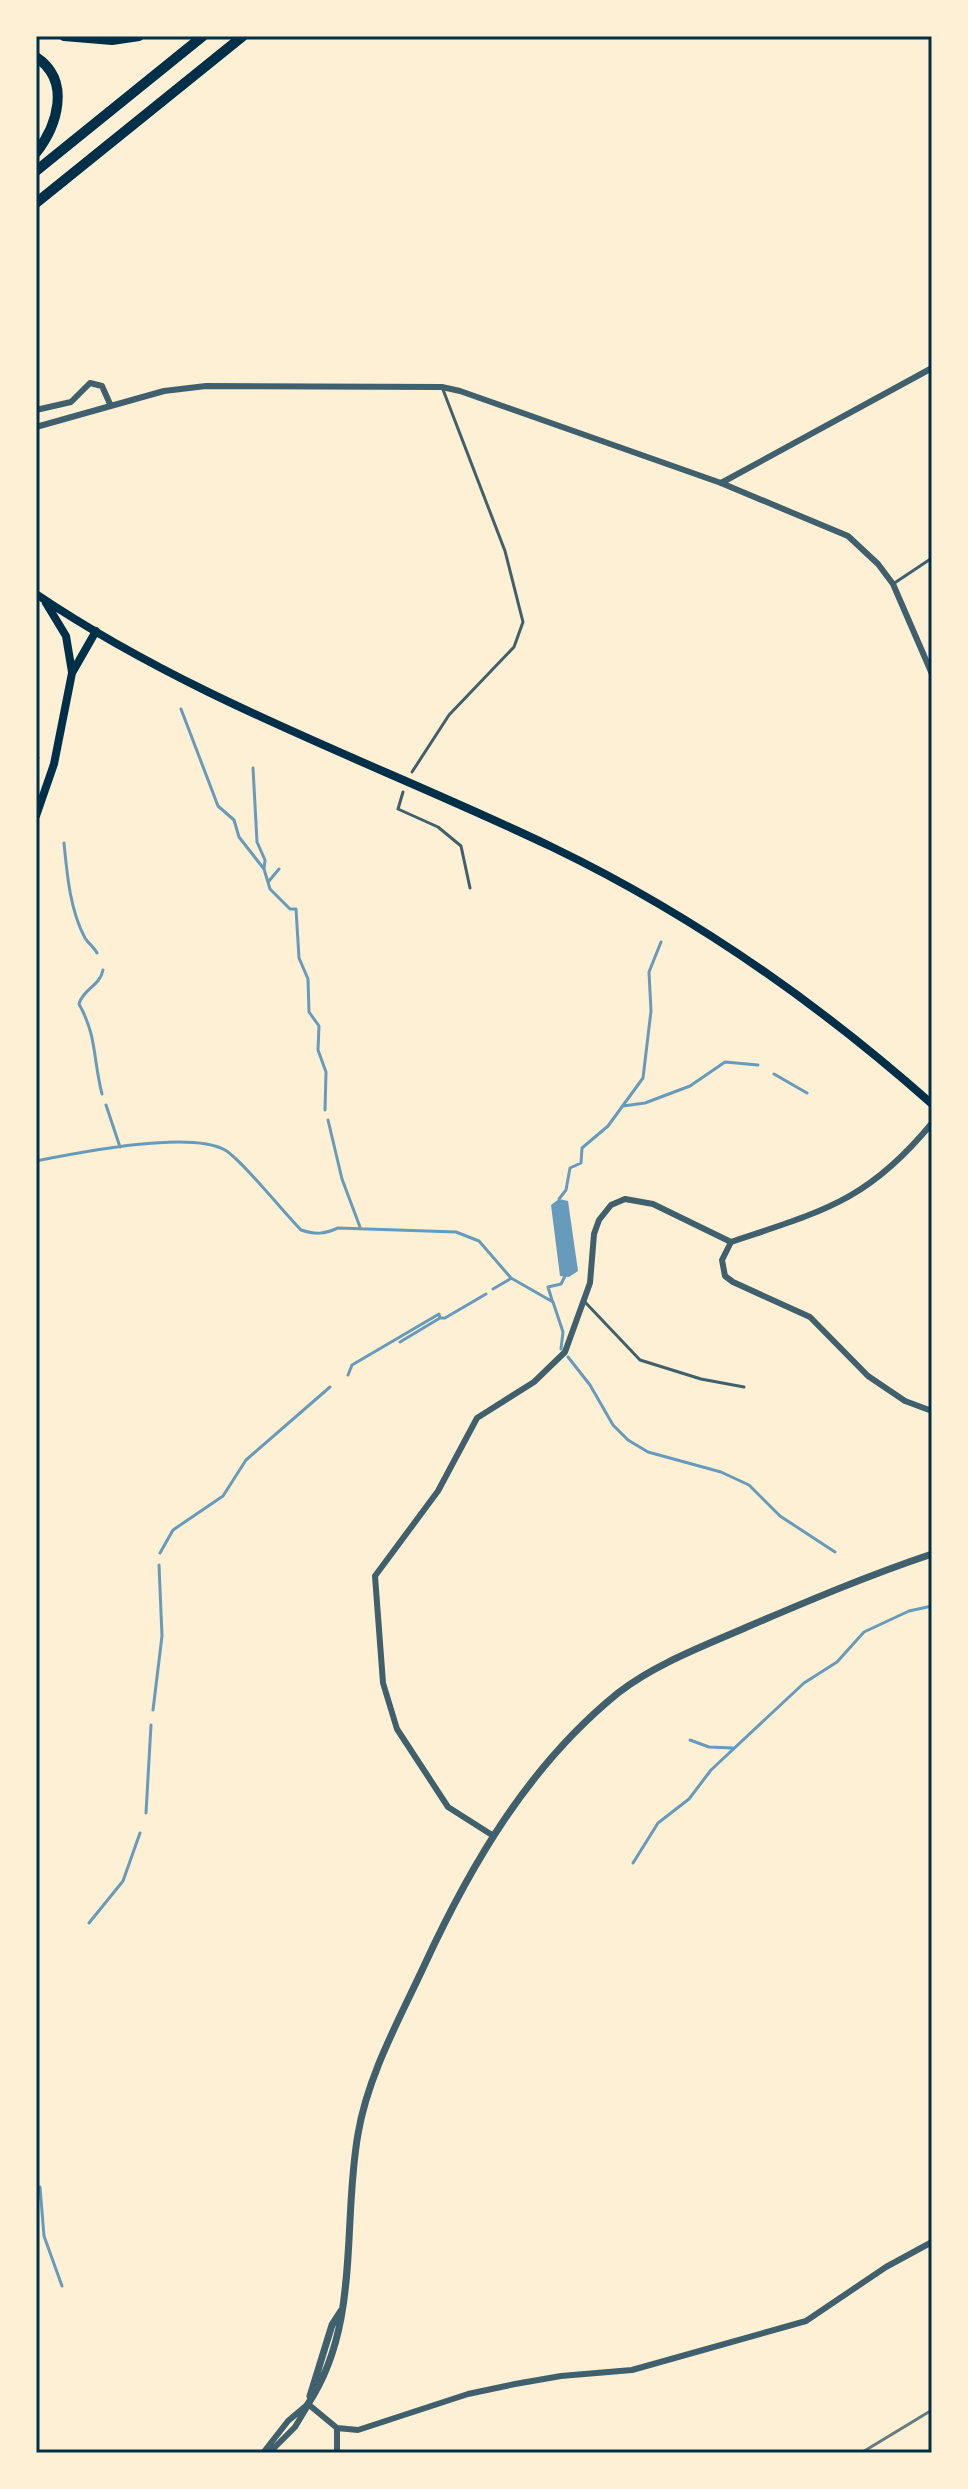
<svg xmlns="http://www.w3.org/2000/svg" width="968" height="2489" font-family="Jost,sans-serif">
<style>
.water{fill:#669bbc}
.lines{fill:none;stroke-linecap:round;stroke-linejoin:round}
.stream{stroke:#669bbc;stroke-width:3}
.service{stroke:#3f606c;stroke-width:3}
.minor{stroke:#3f606c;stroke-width:6}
.tertiary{stroke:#3f606c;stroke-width:7}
.secondary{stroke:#003049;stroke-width:8}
.motorway{stroke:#003049;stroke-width:10}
.rail{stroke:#657d81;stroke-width:3}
.neatline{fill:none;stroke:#003049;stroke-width:3}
</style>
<rect width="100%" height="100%" fill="#fdf0d5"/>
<!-- water -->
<path class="water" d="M559,1199L568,1201L578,1271L569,1277L560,1276L551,1205Z"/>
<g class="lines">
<!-- stream -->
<path class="stream" d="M181,709L218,806L234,820L239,837L264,869L270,889L290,909H296L299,958L308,979L309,1012L319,1026L318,1050L326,1072L325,1110
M36,756L38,758
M253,768L257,842L265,860L264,869
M64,843C67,874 70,910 85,938C88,943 94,947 97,953
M269,881L279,869
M774,1074L807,1093
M102,1094C93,1059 97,1036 79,1004C83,989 100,986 103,970
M106,1105L120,1147
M623,1106L645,1103L690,1086L725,1062L758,1065
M328,1120L342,1179L360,1227
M36,1161C77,1153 189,1130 225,1150C242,1160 283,1212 301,1230C316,1235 324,1234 338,1228L456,1232L479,1241L511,1278L553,1302L563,1332L561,1349
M559,1199L566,1190L570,1168L581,1163L582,1148L608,1126L643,1078L651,1011L649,972L661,942
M493,1289L510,1279
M552,1300L548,1287L561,1284L565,1276
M400,1342L440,1318
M568,1357L590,1385L613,1425L628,1440L648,1452L721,1472L749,1485L780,1516L835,1552
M348,1375L352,1365L439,1314L440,1318H445L486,1294
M160,1553L173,1530L223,1496L246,1460L330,1387
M153,1710L162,1636L159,1565
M690,1740L709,1747L733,1748
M146,1813L151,1725
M633,1863L658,1823L689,1799L711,1770L804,1683L837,1662L864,1632L909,1611L932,1606
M89,1923L123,1881L140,1833
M40,2187L44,2236L62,2286"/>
<!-- service -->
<path class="service" d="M893,584L932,558
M412,772L449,715L514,647L523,622L505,551L442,387
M403,792L398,809L438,827L461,846L470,888
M584,1301L640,1360L701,1379L744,1387"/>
<!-- minor -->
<path class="minor" d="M36,410L71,402L90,383L102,386L110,404
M36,427L164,391L206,386L442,387L460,391L721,483L848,536L878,564L893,584L932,674
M721,483L932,368
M932,1123C868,1201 823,1211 731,1242L722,1260L725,1276L733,1282L810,1317L868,1376L905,1401L932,1411
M492,1835L448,1807L397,1729L383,1683L375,1576L438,1491L477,1418L534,1382L565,1352L590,1283L594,1234L599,1220L611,1205L625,1199L653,1204L731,1242
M308,2404L337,2428V2453
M337,2428L358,2430L468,2394L515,2384L561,2376L632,2370L806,2321L886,2267L932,2242
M263,2453L288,2421L308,2404
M269,2453L295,2427L307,2407"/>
<!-- tertiary -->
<path class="tertiary" d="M310,2396L332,2325L341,2311
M308,2404C361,2324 342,2224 358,2134C368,2075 399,2020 424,1966C471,1864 529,1765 618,1693C655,1664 704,1646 747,1627C808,1601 869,1575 932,1554"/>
<!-- secondary -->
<path class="secondary" d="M36,594C196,702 379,764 552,847C691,914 817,1002 932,1104
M46,603L66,636L72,672
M36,816L54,764L72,673L96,631"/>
<!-- motorway -->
<path class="motorway" d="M64,36L112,40L139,36
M36,57C72,81 57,126 36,153
M36,171L203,36
M36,203L243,36"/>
<!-- rail -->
<path class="rail" d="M861,2453L932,2410"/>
</g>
<!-- border -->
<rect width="968" height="2489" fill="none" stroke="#fdf0d5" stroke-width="76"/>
<rect x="38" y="38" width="892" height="2413" class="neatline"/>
</svg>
